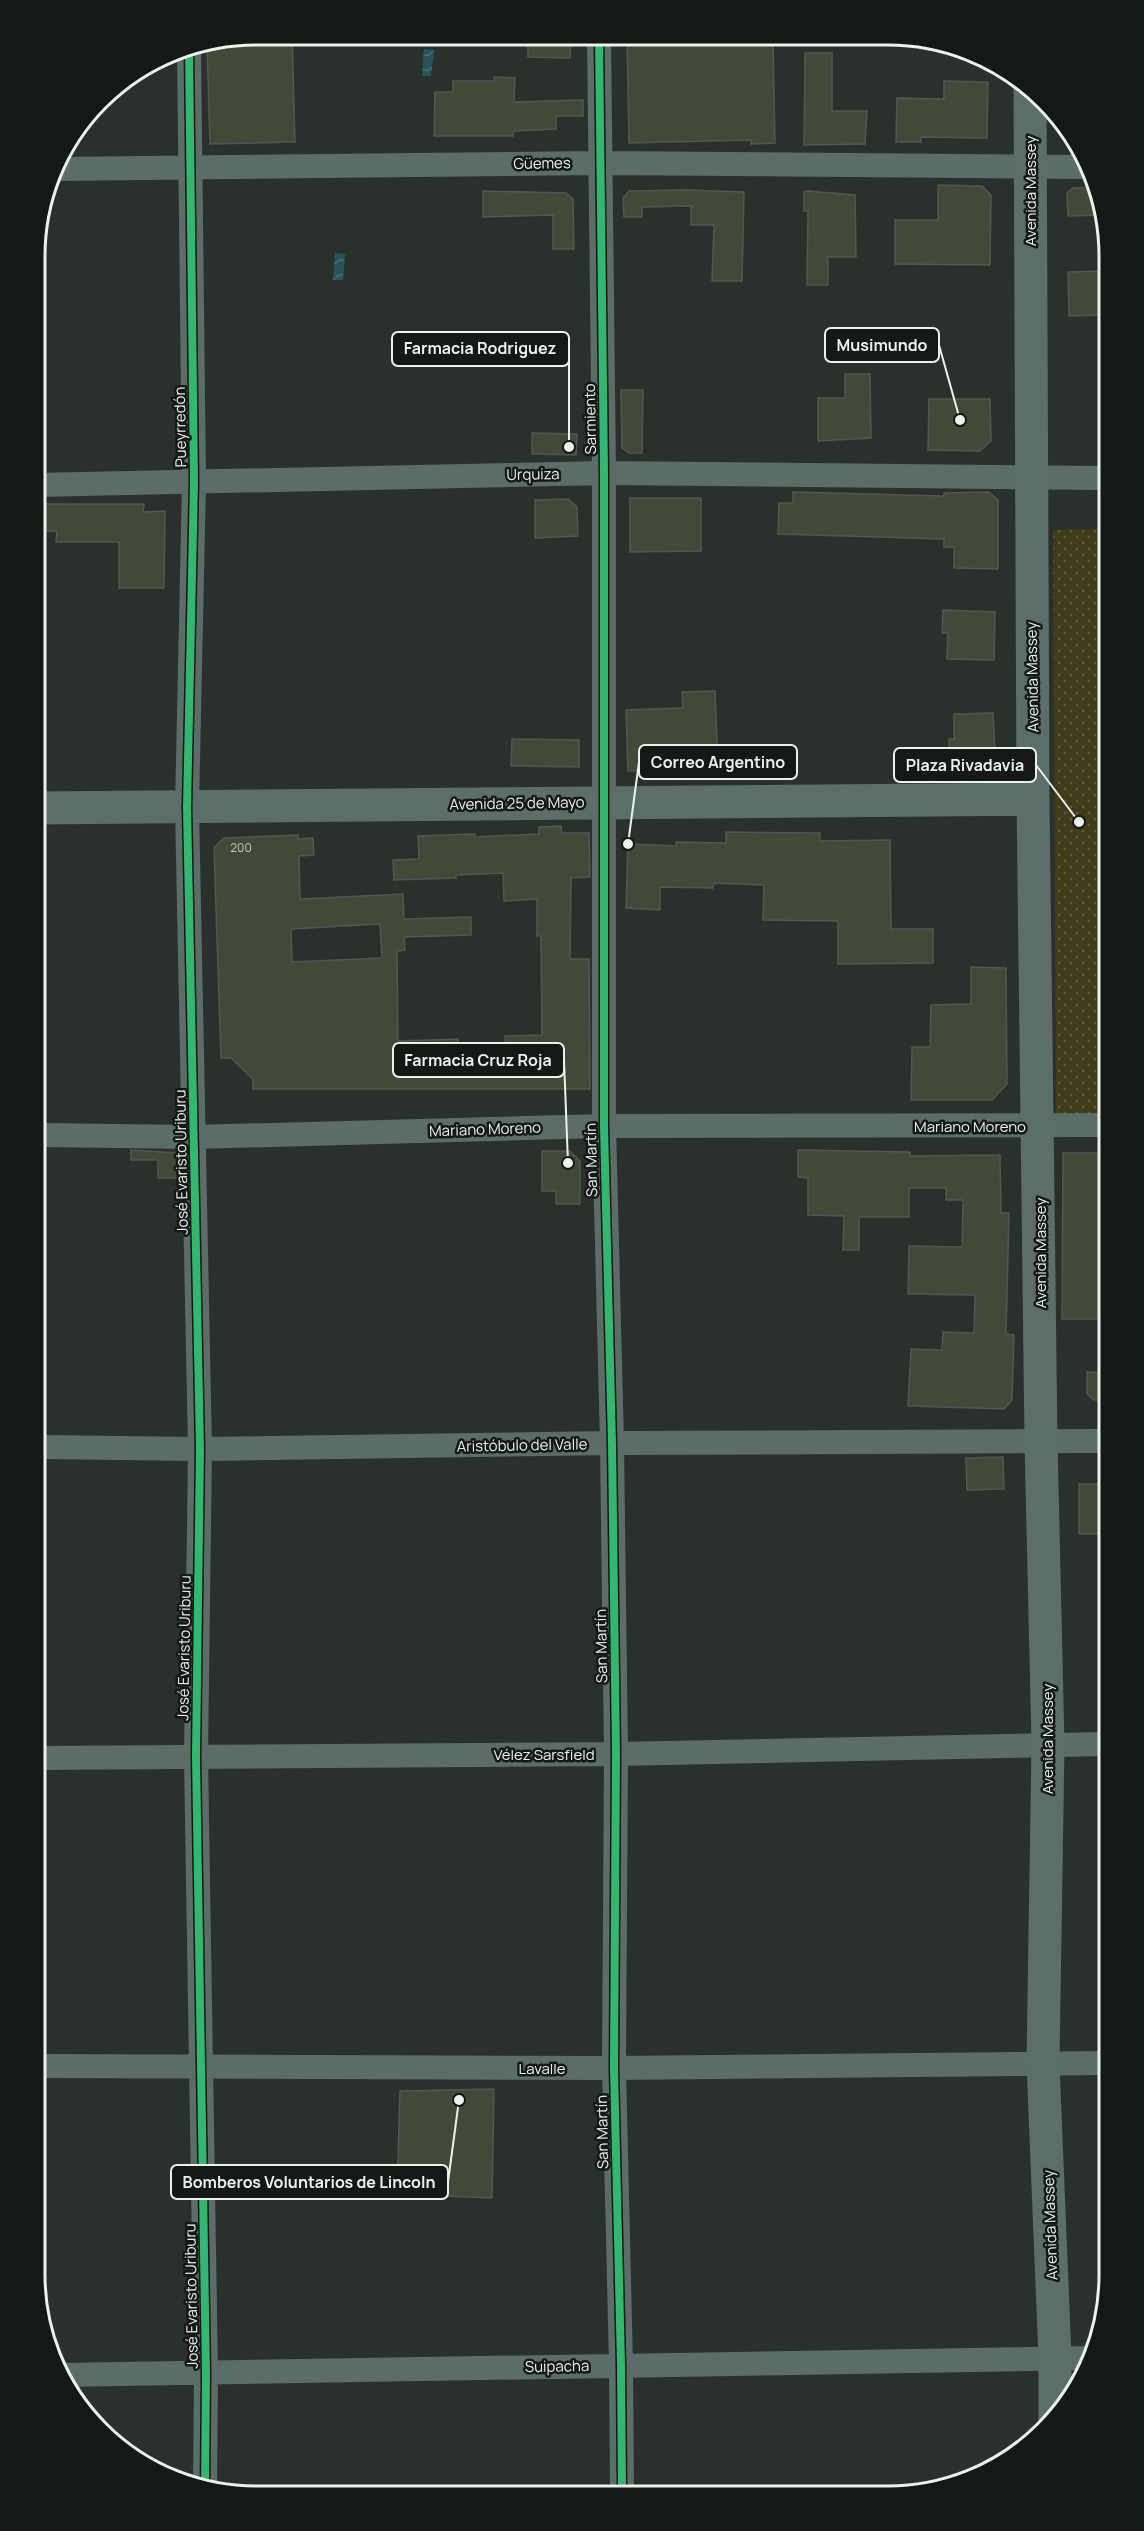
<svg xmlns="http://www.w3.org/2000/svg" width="1144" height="2531" font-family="Manrope,sans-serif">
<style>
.grass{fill:url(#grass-dots)}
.water{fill:url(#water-waves)}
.building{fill:#414939;stroke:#535652;stroke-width:1.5;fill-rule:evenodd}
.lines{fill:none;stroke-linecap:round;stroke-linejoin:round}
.minor{stroke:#5c6c68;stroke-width:24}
.secondary{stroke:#5c6e6a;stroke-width:33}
.cycleway-casing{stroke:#141915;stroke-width:11}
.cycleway{stroke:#33b770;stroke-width:8}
.labels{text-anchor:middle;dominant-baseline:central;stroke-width:5;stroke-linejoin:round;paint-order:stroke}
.number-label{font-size:12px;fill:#c0c8c0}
.street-label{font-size:15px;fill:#ebf2ed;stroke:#141915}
.rim{fill:none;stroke:#ebf2ed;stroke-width:3}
.leader{fill:none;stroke:#ebf2ed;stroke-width:2}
.callout-dot{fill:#ebf2ed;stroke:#141915;stroke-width:2}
.callout{fill:#141915;stroke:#ebf2ed;stroke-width:2}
.callout-label{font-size:16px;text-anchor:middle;font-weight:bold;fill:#ebf2ed}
</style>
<defs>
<pattern id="grass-dots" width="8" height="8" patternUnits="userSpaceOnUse" patternTransform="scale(1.5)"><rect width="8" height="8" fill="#403b18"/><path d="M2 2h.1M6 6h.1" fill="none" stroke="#5c583a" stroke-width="1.8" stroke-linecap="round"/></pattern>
<pattern id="water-waves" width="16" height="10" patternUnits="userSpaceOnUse" patternTransform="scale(1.5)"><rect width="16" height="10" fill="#295359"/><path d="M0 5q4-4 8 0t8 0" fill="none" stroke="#486c71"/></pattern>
</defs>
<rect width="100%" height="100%" fill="#2a302c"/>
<!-- grass -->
<path class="grass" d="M1103,529L1105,1115H1056L1053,530Z"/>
<!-- water -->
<path class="water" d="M424,49L434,50L431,76H422Z
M335,253L345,254L343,280H333Z"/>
<!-- building -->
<path class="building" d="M256,34L292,35L295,142L210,144L207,44Z
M528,36H571L570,58L528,57Z
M627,37L741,38V43L773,42L775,143L751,144V140L629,143Z
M805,53H832V111H867L865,144L804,145Z
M494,77L515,78L514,102L583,100V116H556V129L514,131L513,136H434L435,92H453V81H494Z
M944,81L988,82L987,138L921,137V142H896L897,98L944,99Z
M938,185L982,186L991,195L990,265L895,264V220H938Z
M1097,187L1102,198V215L1068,216L1067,193L1073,188Z
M686,190L744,192L742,281H712L714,225H691V206L642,207V217H624L623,198L629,191Z
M483,191L566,193L573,199L574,249H553V215L483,217Z
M808,191L855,195L856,257H828V285H807L808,211H804V192Z
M1102,271V315L1069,316L1068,272Z
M845,374H870L871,438L818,441V398H845Z
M621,390H643L642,453H629L622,448Z
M929,399H990L991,441L980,451L928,450Z
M532,433L577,434L576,455L532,454Z
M793,492L944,496V493L989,492L998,500V569L954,568V547H944V539L778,534L779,503H793Z
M630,498H701V551L630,552Z
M568,499L577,507L578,536L535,538V500Z
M46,504H144L143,512L165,511L164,588H119V542H56L57,531H46Z
M943,610L995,612L994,660L947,659L948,633H942Z
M715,691L718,766L628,771L626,710L683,708L682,692Z
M993,713L995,753L988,759L949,760V739H954V714Z
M512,739L579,740V767L511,766Z
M561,826L562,833H589L590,877L571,878L570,959H589L590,1089H253V1079L231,1058H221L214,848L224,838L298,835V839L313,838L314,855L299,856L300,899L403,894L404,919L471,917V935L404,937L405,950L397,951L398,1041L458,1039L460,1056L506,1053L505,1036L542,1035L541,936H537V899L504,901L503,873L456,875V878L394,880L393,860L419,859L418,836L475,834V837L539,834V827ZM380,924L382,958L292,962L291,929Z
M726,832L820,833V841L890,840L891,929H933V963L838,964V921L763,920L764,885L714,883L713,888L660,887V910L626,908L628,844L676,846V842L726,843Z
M971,967L1006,968L1007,1084L992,1100H911L912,1047H930L931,1005L971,1004Z
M131,1150L178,1153V1178H158V1160H131Z
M798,1150L910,1152V1156L1000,1155L1001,1213H1009L1006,1334L1014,1335L1012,1400L1004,1409L908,1406L911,1349L942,1350L943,1332L974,1333L975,1295L908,1294L909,1246L962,1247L963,1200H946V1188H909V1217H859V1250H843L844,1216L808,1215V1178L798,1177Z
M542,1151H570L580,1161V1204H556V1191H542Z
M1063,1153H1105L1106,1319H1062Z
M1087,1372L1106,1373V1400H1094L1087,1394Z
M1003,1457L1004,1489L967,1490L966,1458Z
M1079,1484H1106V1534H1079Z
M494,2089L492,2198L397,2194L400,2091Z"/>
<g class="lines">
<!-- minor -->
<path class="minor" d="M599,37L604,473V1126L612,1443L616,1754L614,2068L621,2365L622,2490
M189,48L194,482L187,807L200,1449L196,1756L206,2374L205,2490
M54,169L600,163L1088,167
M36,485L604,473L1103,478
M38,1135L194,1137L604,1126L1105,1125
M39,1447L200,1449L612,1443L1106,1441
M40,1758L616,1754L1107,1744
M41,2066L614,2068L1108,2063
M60,2375L1093,2358"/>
<!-- secondary -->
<path class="secondary" d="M1030,87L1033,799L1041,1442L1048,1744L1043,2063L1055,2358V2419
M37,808L1033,799"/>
<!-- cycleway casing -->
<g class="cycleway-casing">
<path id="cycleway" d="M599,37L604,473V1126L612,1443L616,1754L614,2068L621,2365L622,2490
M189,48L194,482L187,807L200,1449L196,1756L206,2374L205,2490"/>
</g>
<!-- cycleway -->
<use href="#cycleway" class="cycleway"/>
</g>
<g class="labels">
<!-- number labels -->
<g class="number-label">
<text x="241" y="847">200</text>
</g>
<!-- street labels -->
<g class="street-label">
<text transform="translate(542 163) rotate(-1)">Güemes</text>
<text transform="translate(1030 191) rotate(-90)">Avenida Massey</text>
<text transform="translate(590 419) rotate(-91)">Sarmiento</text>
<text transform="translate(180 427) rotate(-91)">Pueyrredón</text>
<text transform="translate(533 474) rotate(-1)">Urquiza</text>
<text transform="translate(1032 677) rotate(-91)">Avenida Massey</text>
<text transform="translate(517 803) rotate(-1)">Avenida 25 de Mayo</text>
<text x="970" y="1126">Mariano Moreno</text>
<text transform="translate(485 1129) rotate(-2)">Mariano Moreno</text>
<text transform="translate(591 1160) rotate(-91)">San Martín</text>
<text transform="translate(181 1162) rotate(-91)">José Evaristo Uriburu</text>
<text transform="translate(1040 1253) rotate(-90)">Avenida Massey</text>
<text transform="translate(522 1445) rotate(-1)">Aristóbulo del Valle</text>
<text transform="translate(601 1646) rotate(-91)">San Martín</text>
<text transform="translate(184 1648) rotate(-89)">José Evaristo Uriburu</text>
<text transform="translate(1047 1739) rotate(-90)">Avenida Massey</text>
<text x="544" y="1754">Vélez Sarsfield</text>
<text x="542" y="2068">Lavalle</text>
<text transform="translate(602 2132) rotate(-91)">San Martín</text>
<text transform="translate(1050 2225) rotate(-92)">Avenida Massey</text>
<text transform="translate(191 2296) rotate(-91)">José Evaristo Uriburu</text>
<text transform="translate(557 2366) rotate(-1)">Suipacha</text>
</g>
</g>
<!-- crop -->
<path d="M0 0H1144V2531H0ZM256 45H888A211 211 0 0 1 1099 256V2275A211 211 0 0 1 888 2486H256A211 211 0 0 1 45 2275V256A211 211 0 0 1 256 45Z" fill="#141915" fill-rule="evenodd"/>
<path class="rim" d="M256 45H888A211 211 0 0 1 1099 256V2275A211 211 0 0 1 888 2486H256A211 211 0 0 1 45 2275V256A211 211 0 0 1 256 45Z"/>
<!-- callouts -->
<path class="leader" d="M960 420L939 345M569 447L569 349M628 844L639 762M1079 822L1036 765M568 1163L564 1060M459 2100L448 2182"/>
<g class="callout-dot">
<circle cx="960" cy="420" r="6"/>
<circle cx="569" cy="447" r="6"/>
<circle cx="628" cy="844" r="6"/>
<circle cx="1079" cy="822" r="6"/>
<circle cx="568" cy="1163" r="6"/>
<circle cx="459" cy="2100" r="6"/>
</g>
<g class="callout">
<rect x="825" y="328" width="114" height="34" rx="6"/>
<rect x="392" y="332" width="177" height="34" rx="6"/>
<rect x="639" y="745" width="158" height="34" rx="6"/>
<rect x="894" y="748" width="142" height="34" rx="6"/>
<rect x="393" y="1043" width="171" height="34" rx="6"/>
<rect x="171" y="2165" width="277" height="34" rx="6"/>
</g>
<g class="callout-label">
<text x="882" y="351">Musimundo</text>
<text x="480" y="354">Farmacia Rodriguez</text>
<text x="718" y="768">Correo Argentino</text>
<text x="965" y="771">Plaza Rivadavia</text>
<text x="478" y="1066">Farmacia Cruz Roja</text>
<text x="309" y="2188">Bomberos Voluntarios de Lincoln</text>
</g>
</svg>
